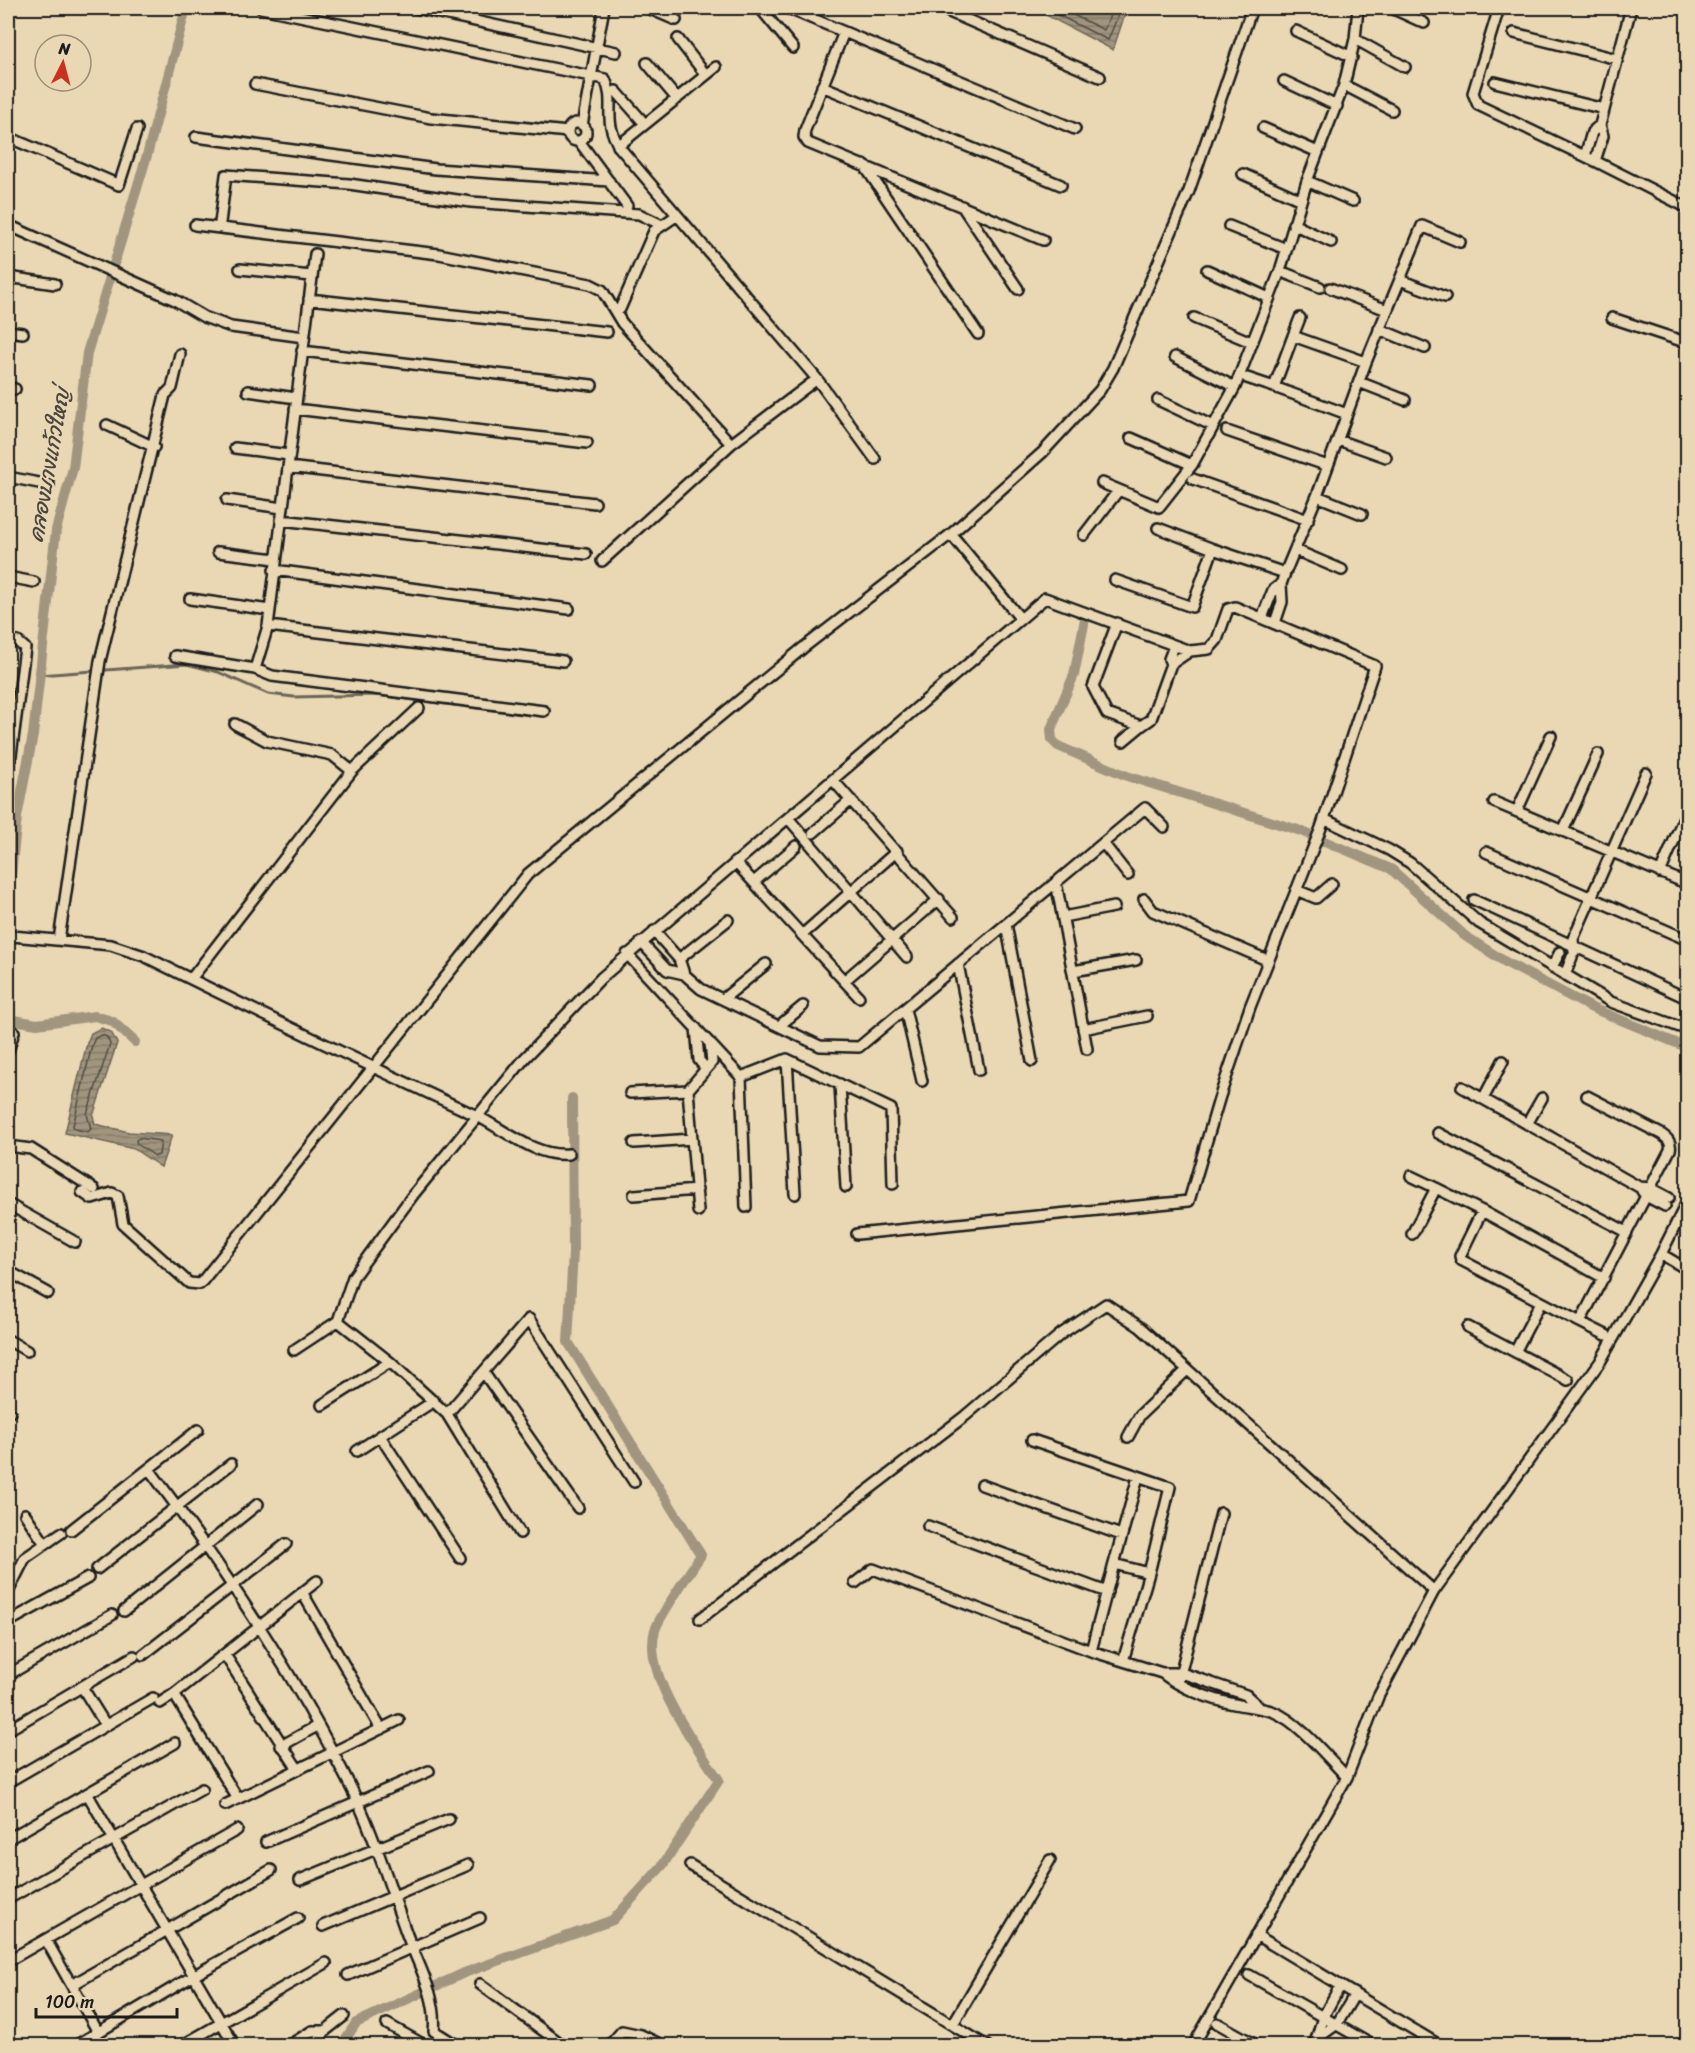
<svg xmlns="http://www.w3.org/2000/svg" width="1695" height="2053" font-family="Sriracha,'Playpen Sans Thai',sans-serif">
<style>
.water{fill:url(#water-rules);stroke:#6c6557;stroke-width:1.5}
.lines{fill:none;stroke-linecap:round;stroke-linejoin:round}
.shore{stroke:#514c44;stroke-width:1.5}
.stream{stroke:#6c6557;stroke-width:3}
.canal{stroke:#a1957f;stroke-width:10}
.minor-casing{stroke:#1c1c1c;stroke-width:14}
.minor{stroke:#ead8b5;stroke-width:9}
.labels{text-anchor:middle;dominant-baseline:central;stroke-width:5;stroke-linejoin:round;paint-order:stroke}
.water-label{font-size:21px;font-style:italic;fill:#4b463f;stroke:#ead8b5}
</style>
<defs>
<pattern id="water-rules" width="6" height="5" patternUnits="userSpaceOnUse" patternTransform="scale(1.5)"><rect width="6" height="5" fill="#a1957f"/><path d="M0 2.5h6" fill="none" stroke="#827967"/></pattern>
</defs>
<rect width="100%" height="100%" fill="#ead8b5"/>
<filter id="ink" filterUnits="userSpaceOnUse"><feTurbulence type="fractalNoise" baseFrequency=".0167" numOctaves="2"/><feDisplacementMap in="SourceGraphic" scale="12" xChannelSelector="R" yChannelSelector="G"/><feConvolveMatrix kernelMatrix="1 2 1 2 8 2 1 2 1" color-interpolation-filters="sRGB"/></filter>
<g filter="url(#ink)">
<!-- water -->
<path class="water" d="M1039,8H1127L1113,50L1038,11Z
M101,1028L111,1032L117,1043L93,1116L95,1124L129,1132L172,1135L161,1167L134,1149L65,1133L87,1043L91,1033Z"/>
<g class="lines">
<!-- shore -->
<path class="shore" d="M1044,8L1108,40L1121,8
M1059,8L1104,30L1113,8
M102,1035L107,1037L110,1044L87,1114L91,1129L88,1132L75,1129L73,1126L92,1045L95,1038Z
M139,1138L161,1141L159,1155L155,1156L137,1144L136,1140Z"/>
<!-- stream -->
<path class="stream" d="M39,675L187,664L218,672L268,694L294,697L376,695L530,715"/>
<!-- canal -->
<path class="canal" d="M1085,619L1074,675L1051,729L1052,740L1058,746L1127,776L1298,830L1391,869L1465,936L1507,963L1592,1008L1688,1048
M8,903L17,817L33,735L56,530L73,468L87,353L148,152L186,8
M8,1019L37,1024L95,1016L112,1021L135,1042
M341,2046L356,2023L464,1973L613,1920L662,1866L719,1780C695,1744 642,1675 655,1630C661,1613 690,1572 701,1555L568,1342L573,1252L572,1098"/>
<!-- minor casing -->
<g class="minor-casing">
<path id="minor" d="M261,8L605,79C617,105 601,118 620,148L817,379L875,459
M416,8L616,52
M648,8L676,20
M760,8L793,48
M787,8L1075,129
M940,8L1100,77
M1391,8L1424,23
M1499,8L1473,93L1478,105L1595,161L1688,208
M1296,31L1352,57
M844,32L805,130L804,137L808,143L1043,240
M1514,33L1617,59
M678,39L706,75
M1355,39L1405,67
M647,63L677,99
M1284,81L1337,106
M1495,82L1604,109
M255,84L431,118L568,132
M1344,85L1392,110
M822,86L1061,185
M616,91L645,124
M568 132a9 9 0 1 1 18 0a9 9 0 1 1-18 0Z
M582,125L604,8
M1263,128L1318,152
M8,137L119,185L137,129
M196,137L436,169L609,181
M579,141L627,206
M618,146L716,67
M1585,156L1592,132L1600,125
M1595,161L1603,136L1600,125L1631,8
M864,165L978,334
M1243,174L1301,200
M1307,181L1353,201
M962,206L1018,289
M220,223L226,175L349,184L471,202L639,214L662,225
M1293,224L1331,242
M8,225L175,300L204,317L231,327L304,337
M195,225L439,254L590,284L602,290L622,323L731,444
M1229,226L1286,249
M240,269L312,276
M1207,270L1269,298
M1280,271L1320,287
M8,277L55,284
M1400,280L1445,297
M1330,288L1387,310
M309,299L607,332
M620,309L654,231L676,216
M1194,318L1251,342
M1612,318L1688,343
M1379,329L1425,348
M8,331L23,333
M1293,336L1300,318
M302,351L592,385
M1175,357L1235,387
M1247,378L1274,387
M1359,382L1405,400
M8,388L15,389
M248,391L296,398
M1158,400L1213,426
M295,409L587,443
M1347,414L1274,387L1293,336L1366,362
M107,425L154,447
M1227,431L1328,466
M1131,438L1192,465
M1338,440L1386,457
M235,448L289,455
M288,467L595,503
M8,477L49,485
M1193,479L1308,520
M1102,483L1159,507L1192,465L1235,387L1280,271L1307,181L1344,85L1355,39L1358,8
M1317,496L1362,514
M227,500L282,508
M281,520L586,554
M1158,528L1213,549
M951,534L1019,617
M1084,535L1118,491
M1295,550L1342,570
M218,552L276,559
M602,561L731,444L817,379
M274,570L569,609
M8,577L34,582
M1115,580L1192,607L1213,549L1285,573L1317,496L1366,362L1422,226L1460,242
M190,599L270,610
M1262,618L1273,590L1281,584
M1117,623L1093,687L1107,714L1141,726L1151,719L1171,664L1169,659L1174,646
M1275,623L1282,602L1281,584L1285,573
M268,626L563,661
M8,640L18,642L25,648L8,778
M175,656L255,669L268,626L315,254
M1171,664L1190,651
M255,669L272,676L544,711
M235,724L267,741L332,755L352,771
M1123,741L1141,726
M833,780L953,917
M1494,802L1688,884
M1517,811L1551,736
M788,818L907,957
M1324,819L1389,850L1410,863L1479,923L1611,1002L1688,1030
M1563,831L1598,754
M813,833L851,800
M1103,843L1128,875
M1486,852L1688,940
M735,862L859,997
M1660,873L1688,808
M754,882L796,846
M1056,882L1087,1049
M1296,890L1316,898L1332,884
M1144,899L1153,911L1267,960
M1474,900L1682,996
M1063,917L1114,907
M1006,924L1032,1061
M802,935L897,851
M12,936L111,945L144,956C253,1010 363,1063 473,1114C503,1128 535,1158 569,1154
M59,940L100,661L165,395L172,388L180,354
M641,942L667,970L684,974L679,959L654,931
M1574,952L1573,939L1646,773
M627,954L741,1077L746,1207
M679,959L728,920
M958,964L979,1070
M1552,967L1560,952
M1073,971L1136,960
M684,974L701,989L820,1046L859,1047L1145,808L1164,827
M1565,975L1572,957
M191,979L352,771L419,708
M844,981L939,899
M723,999L766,964
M905,1009L922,1081
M779,1026L803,1006
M696,1028L699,1060L706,1069L712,1062L710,1043
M1083,1029L1147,1016
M8,1051L14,1032
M787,1059L795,1194
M741,1077L787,1059L891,1109L893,1184
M840,1084L846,1187
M1462,1087L1639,1187L1650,1188L1669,1198
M630,1093L688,1090
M1587,1096L1661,1134C1667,1138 1672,1142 1670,1150L1580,1322L1461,1260L1460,1256L1482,1211L1604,1278
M1483,1099L1503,1061
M1527,1124L1542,1098
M1438,1133L1627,1232
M634,1143L692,1139
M8,1146L31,1149L94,1189
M1411,1176L1436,1188
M1642,1191L1646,1196L1665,1206
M82,1192L92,1199L112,1193L118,1196L123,1224L189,1283L200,1284L528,874L803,648L951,534L1043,452L1100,390L1113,368L1189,191L1252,8
M634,1195L697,1190
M8,1204L75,1242
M698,1211L688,1090L706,1069
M1412,1234L1436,1188L1482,1211
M1661,1254L1688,1270
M8,1271L48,1293
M1580,1322L1606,1335
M1468,1327L1568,1380
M8,1340L27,1351
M294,1350L338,1321
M1515,1352L1541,1302
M484,1373L578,1508
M322,1405L390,1362
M8,1411L10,1412
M447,1414L520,1533
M380,1436L460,1558
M1128,1437L1140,1415L1187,1370
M1032,1440L1170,1487L1149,1573L1114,1564L1091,1651L1162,1673H1181L1200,1679L1246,1695L1258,1706
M357,1451L434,1401
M149,1469C227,1573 300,1682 357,1800C377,1842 390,1888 406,1932C417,1963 438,1997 434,2031L458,2046
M634,1482L529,1319L447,1414L390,1362L338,1321L353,1277L413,1195L525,1058L601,978L1045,598L1190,651L1209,649L1217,640L1228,609L1235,607L1375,666L1321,828L1250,1007L1220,1096L1189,1201L857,1234
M982,1485L1121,1535
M25,1514L45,1544
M928,1526L1107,1592
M71,1530L198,1430
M1114,1564L1138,1477
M97,1569L231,1464
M855,1583L873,1569L1091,1651
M8,1592L25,1558L61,1533
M302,1592L381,1729
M124,1611L258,1504
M700,1619L965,1416L1061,1334L1106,1304L1140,1327L1434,1591
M8,1622L88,1578
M143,1655L286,1544
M225,1655L297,1768
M1123,1661L1149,1573
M1162,1673C1181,1688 1209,1699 1234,1704C1248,1707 1261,1707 1274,1712C1299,1722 1328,1758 1347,1777
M8,1675L112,1615
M1179,1679L1221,1513
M82,1687L105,1724
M160,1703L174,1694
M8,1730L134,1656
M281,1746L317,1726
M8,1782L153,1698
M88,1795L235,2046
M238,1799L174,1694L317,1581
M225,1805L399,1720
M8,1839L175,1743
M266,1842L429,1771
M690,1865L987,2046
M300,1880L449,1819
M8,1899L202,1789
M323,1926L468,1865
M1256,1935L1441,2046
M46,1940L98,2032
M8,1961L237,1830
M348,1975L480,1918
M1249,1975L1374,2046
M480,1984L564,2046
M72,1985L271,1870
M1217,2023L1258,2046
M387,2024L426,2046
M953,2024L1050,1860
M1319,2037L1337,2024L1355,1994
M75,2046L193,1976L298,1918
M181,2046L326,1963
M288,2046L312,2031H325
M315,2046L325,2031L344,2016
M609,2046L622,2031L641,2035L664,2046
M1193,2046L1347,1777L1378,1697L1434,1591L1600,1362L1661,1254L1688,1200
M1314,2046L1323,2017L1340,1986"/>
</g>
<!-- minor -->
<use href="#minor" class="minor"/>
</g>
</g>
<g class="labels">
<!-- water labels -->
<g class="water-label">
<text transform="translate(49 465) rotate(-80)">คลองบางแก้วใหญ่</text>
</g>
</g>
<!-- margin -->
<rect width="1695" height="2053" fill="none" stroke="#ead8b5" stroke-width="30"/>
<rect x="15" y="15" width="1665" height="2023" fill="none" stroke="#1c1c1c" stroke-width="2" filter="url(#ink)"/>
<!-- north arrow -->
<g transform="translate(63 63) rotate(6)"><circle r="28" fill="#ead8b5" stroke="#988d78" stroke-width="1.5"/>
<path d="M0-4.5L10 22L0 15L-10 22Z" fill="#c8321e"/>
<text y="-9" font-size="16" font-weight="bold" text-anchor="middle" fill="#1c1c1c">N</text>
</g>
<!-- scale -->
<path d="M36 2008v9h141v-9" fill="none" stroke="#1c1c1c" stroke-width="3"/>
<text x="45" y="2008" font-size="18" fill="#1c1c1c" stroke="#ead8b5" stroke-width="4.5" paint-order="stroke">100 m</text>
</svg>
